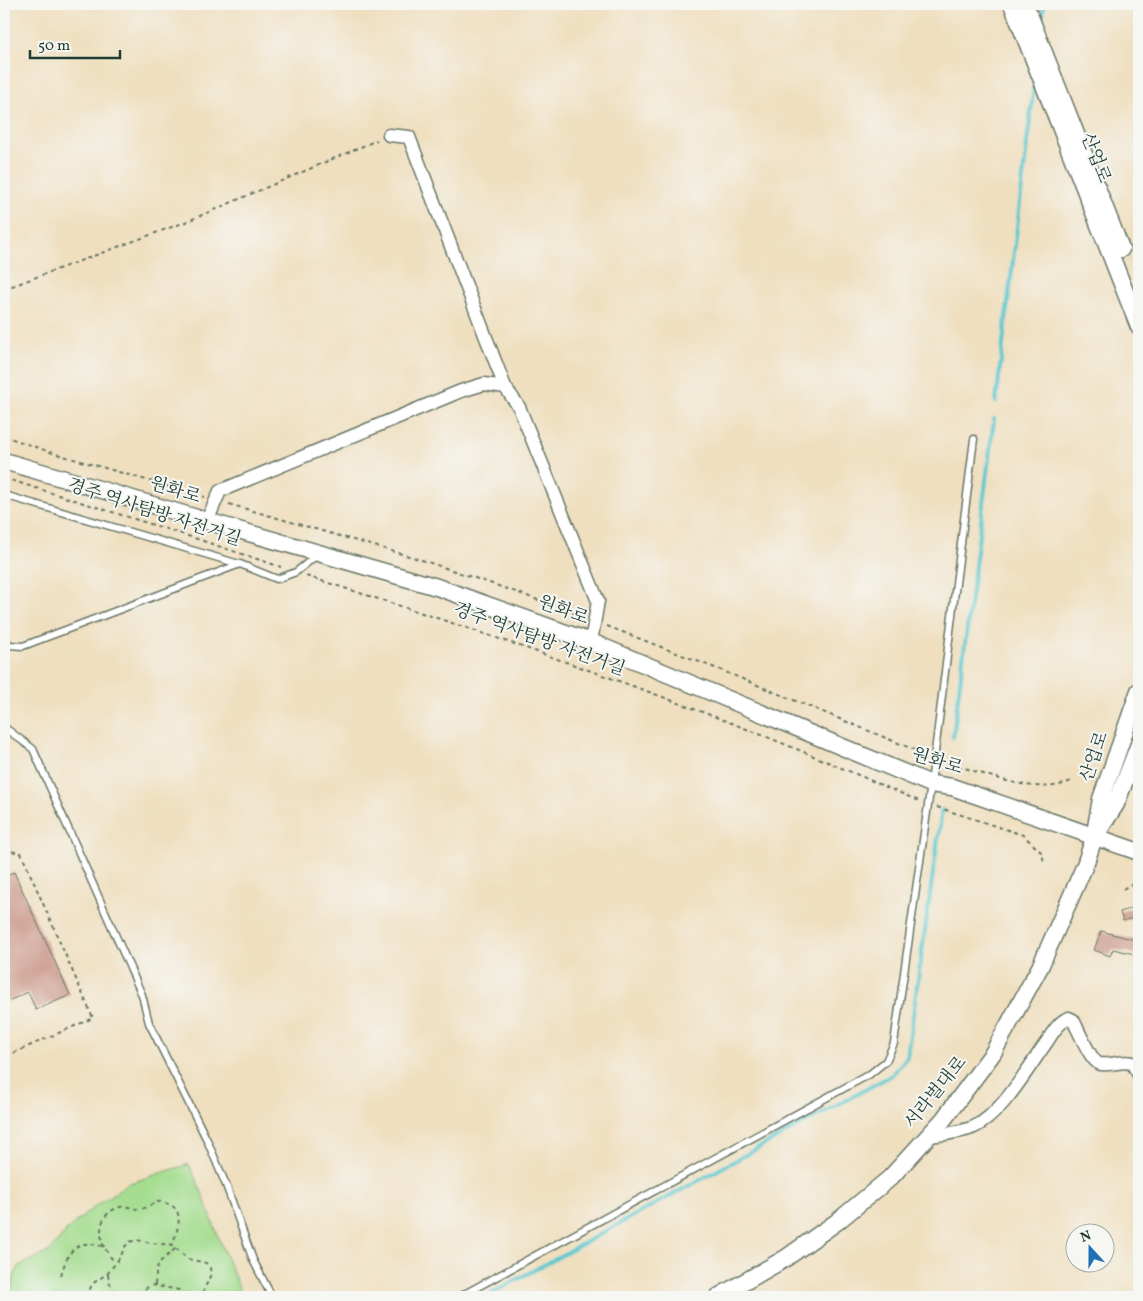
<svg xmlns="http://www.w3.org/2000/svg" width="1143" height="1301" font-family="Vollkorn,'Noto Serif KR',serif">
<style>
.green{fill:#a4dd8f;stroke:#628d62}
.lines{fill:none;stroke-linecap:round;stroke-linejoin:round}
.stream{stroke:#5ac7cf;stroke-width:4}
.building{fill:#ca9889}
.service-casing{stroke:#687665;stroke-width:9}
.minor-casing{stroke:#687665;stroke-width:15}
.tertiary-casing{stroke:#687665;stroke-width:19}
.path{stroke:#687665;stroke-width:2;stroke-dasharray:4 4;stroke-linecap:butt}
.service{stroke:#fff;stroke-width:6}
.minor{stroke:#fff;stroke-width:12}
.tertiary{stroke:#fff;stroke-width:16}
.labels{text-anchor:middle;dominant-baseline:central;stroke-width:4;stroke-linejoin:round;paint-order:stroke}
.street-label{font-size:18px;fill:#1f3d34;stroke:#f6f6f2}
</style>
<rect width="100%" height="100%" fill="#f6f6f2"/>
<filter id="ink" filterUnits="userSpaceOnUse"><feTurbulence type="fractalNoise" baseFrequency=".02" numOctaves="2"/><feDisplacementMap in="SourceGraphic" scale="10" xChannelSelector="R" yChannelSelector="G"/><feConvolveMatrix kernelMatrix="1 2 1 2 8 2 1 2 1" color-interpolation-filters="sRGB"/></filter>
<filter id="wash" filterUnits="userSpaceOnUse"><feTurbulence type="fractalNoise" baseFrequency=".0096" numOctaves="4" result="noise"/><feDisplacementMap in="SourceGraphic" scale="20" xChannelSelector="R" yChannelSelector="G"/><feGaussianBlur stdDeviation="1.12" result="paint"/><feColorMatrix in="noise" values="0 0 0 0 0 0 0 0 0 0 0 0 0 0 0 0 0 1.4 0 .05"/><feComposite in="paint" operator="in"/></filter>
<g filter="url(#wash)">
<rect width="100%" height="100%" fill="#efdfbf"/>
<!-- green -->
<path class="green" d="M189,1164L203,1195L219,1239L243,1297H11L14,1277L19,1266L50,1251L68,1229L94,1207L127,1184Z"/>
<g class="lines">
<!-- stream -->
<path class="stream" d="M1042,23L1044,4
M996,402L1035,78
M953,737L994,419
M485,1297L892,1075L907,1057L942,810"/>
</g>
<g id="blocks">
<!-- building -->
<path class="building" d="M14,872L70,995L36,1010L28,992L4,1003V876Z
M1139,906V916L1123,921L1120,912Z
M1101,931L1139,941V955L1113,949L1110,956L1094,950Z"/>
</g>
</g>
<g filter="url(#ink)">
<use href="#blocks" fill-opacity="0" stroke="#687665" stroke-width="1"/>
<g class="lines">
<!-- service casing -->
<g class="service-casing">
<path id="service" d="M4,495L239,564
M4,636L9,645L23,646L240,564L277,579L296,572L317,555
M4,727L33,749L142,995L149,1023L207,1140L226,1185L253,1260L272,1297
M459,1297L870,1074L886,1061L894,1043L931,784L974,439"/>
</g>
<!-- minor casing -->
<g class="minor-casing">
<path id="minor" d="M389,135L409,137L505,387
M207,521L220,491L461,391L484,384L505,387L519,407L598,601L591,642
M929,1136C944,1134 960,1133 974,1127C1002,1114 1028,1068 1046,1043C1052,1034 1059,1021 1069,1018L1073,1020C1078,1029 1091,1062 1100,1064C1110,1066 1121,1060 1132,1063L1139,1075"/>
</g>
<!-- tertiary casing -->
<g class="tertiary-casing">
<path id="tertiary" d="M1012,4L1139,327
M1025,4L1121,249
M4,461L207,521L437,587L591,642L931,784L952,787L1139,852
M1098,832L1116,804L1139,744
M718,1297L786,1258L838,1221L890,1178L943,1120L993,1053L1040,967L1085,865L1094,838L1101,799L1139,691"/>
</g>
<!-- path -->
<path class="path" d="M4,289L188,221L377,140
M4,436L53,453L205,497
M4,478L182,534L281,567
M229,504L419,559L516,592L584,617
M306,576C460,624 612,676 762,735C815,756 867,779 919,801
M607,626L723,671L925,754
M943,761C978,771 1038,798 1071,781
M937,807L1023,835L1041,852L1045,864
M4,850L21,853L93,1018L4,1057
M1123,889L1133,883L1139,882
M104,1247C98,1230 100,1213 120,1207C126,1205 133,1209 139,1209C146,1209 151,1204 157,1202C161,1201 165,1203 168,1204C186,1210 177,1232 172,1245
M108,1274C109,1284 113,1294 122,1297
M61,1275C68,1251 76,1237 104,1247L114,1262
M155,1285C157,1258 158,1265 176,1248
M87,1297L92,1284L108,1273L121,1256L124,1248L129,1242L137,1240L151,1243L172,1245L188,1259L206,1263L210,1268L211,1274L201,1297
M131,1297L152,1285L179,1290L185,1297"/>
<!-- service -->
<use href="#service" class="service"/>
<!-- minor -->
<use href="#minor" class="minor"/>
<!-- tertiary -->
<use href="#tertiary" class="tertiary"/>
</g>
</g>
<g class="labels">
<!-- street labels -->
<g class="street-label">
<text transform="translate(1095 158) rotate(69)">산업로</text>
<text transform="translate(175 491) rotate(17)">원화로</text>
<text transform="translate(154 513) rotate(18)">경주 역사탐방 자전거길</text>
<text transform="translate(563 611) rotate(20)">원화로</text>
<text transform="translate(539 640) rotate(20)">경주 역사탐방 자전거길</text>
<text transform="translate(1095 757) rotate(-71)">산업로</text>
<text transform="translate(937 762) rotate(17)">원화로</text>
<text transform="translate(936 1093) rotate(-51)">서라벌대로</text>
</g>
</g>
<!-- margin -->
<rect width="1143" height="1301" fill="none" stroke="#f6f6f2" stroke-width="20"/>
<!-- north arrow -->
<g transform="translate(1090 1248) rotate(339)"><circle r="24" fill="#f6f6f2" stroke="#a0aca6"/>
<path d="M0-4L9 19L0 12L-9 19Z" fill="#1f6fb2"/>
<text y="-8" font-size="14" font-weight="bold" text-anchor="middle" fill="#1f3d34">N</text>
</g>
<!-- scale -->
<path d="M30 50v8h90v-8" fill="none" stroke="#1f3d34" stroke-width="2.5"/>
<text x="38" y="50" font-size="15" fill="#1f3d34" stroke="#f6f6f2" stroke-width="4" paint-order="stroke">50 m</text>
</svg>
